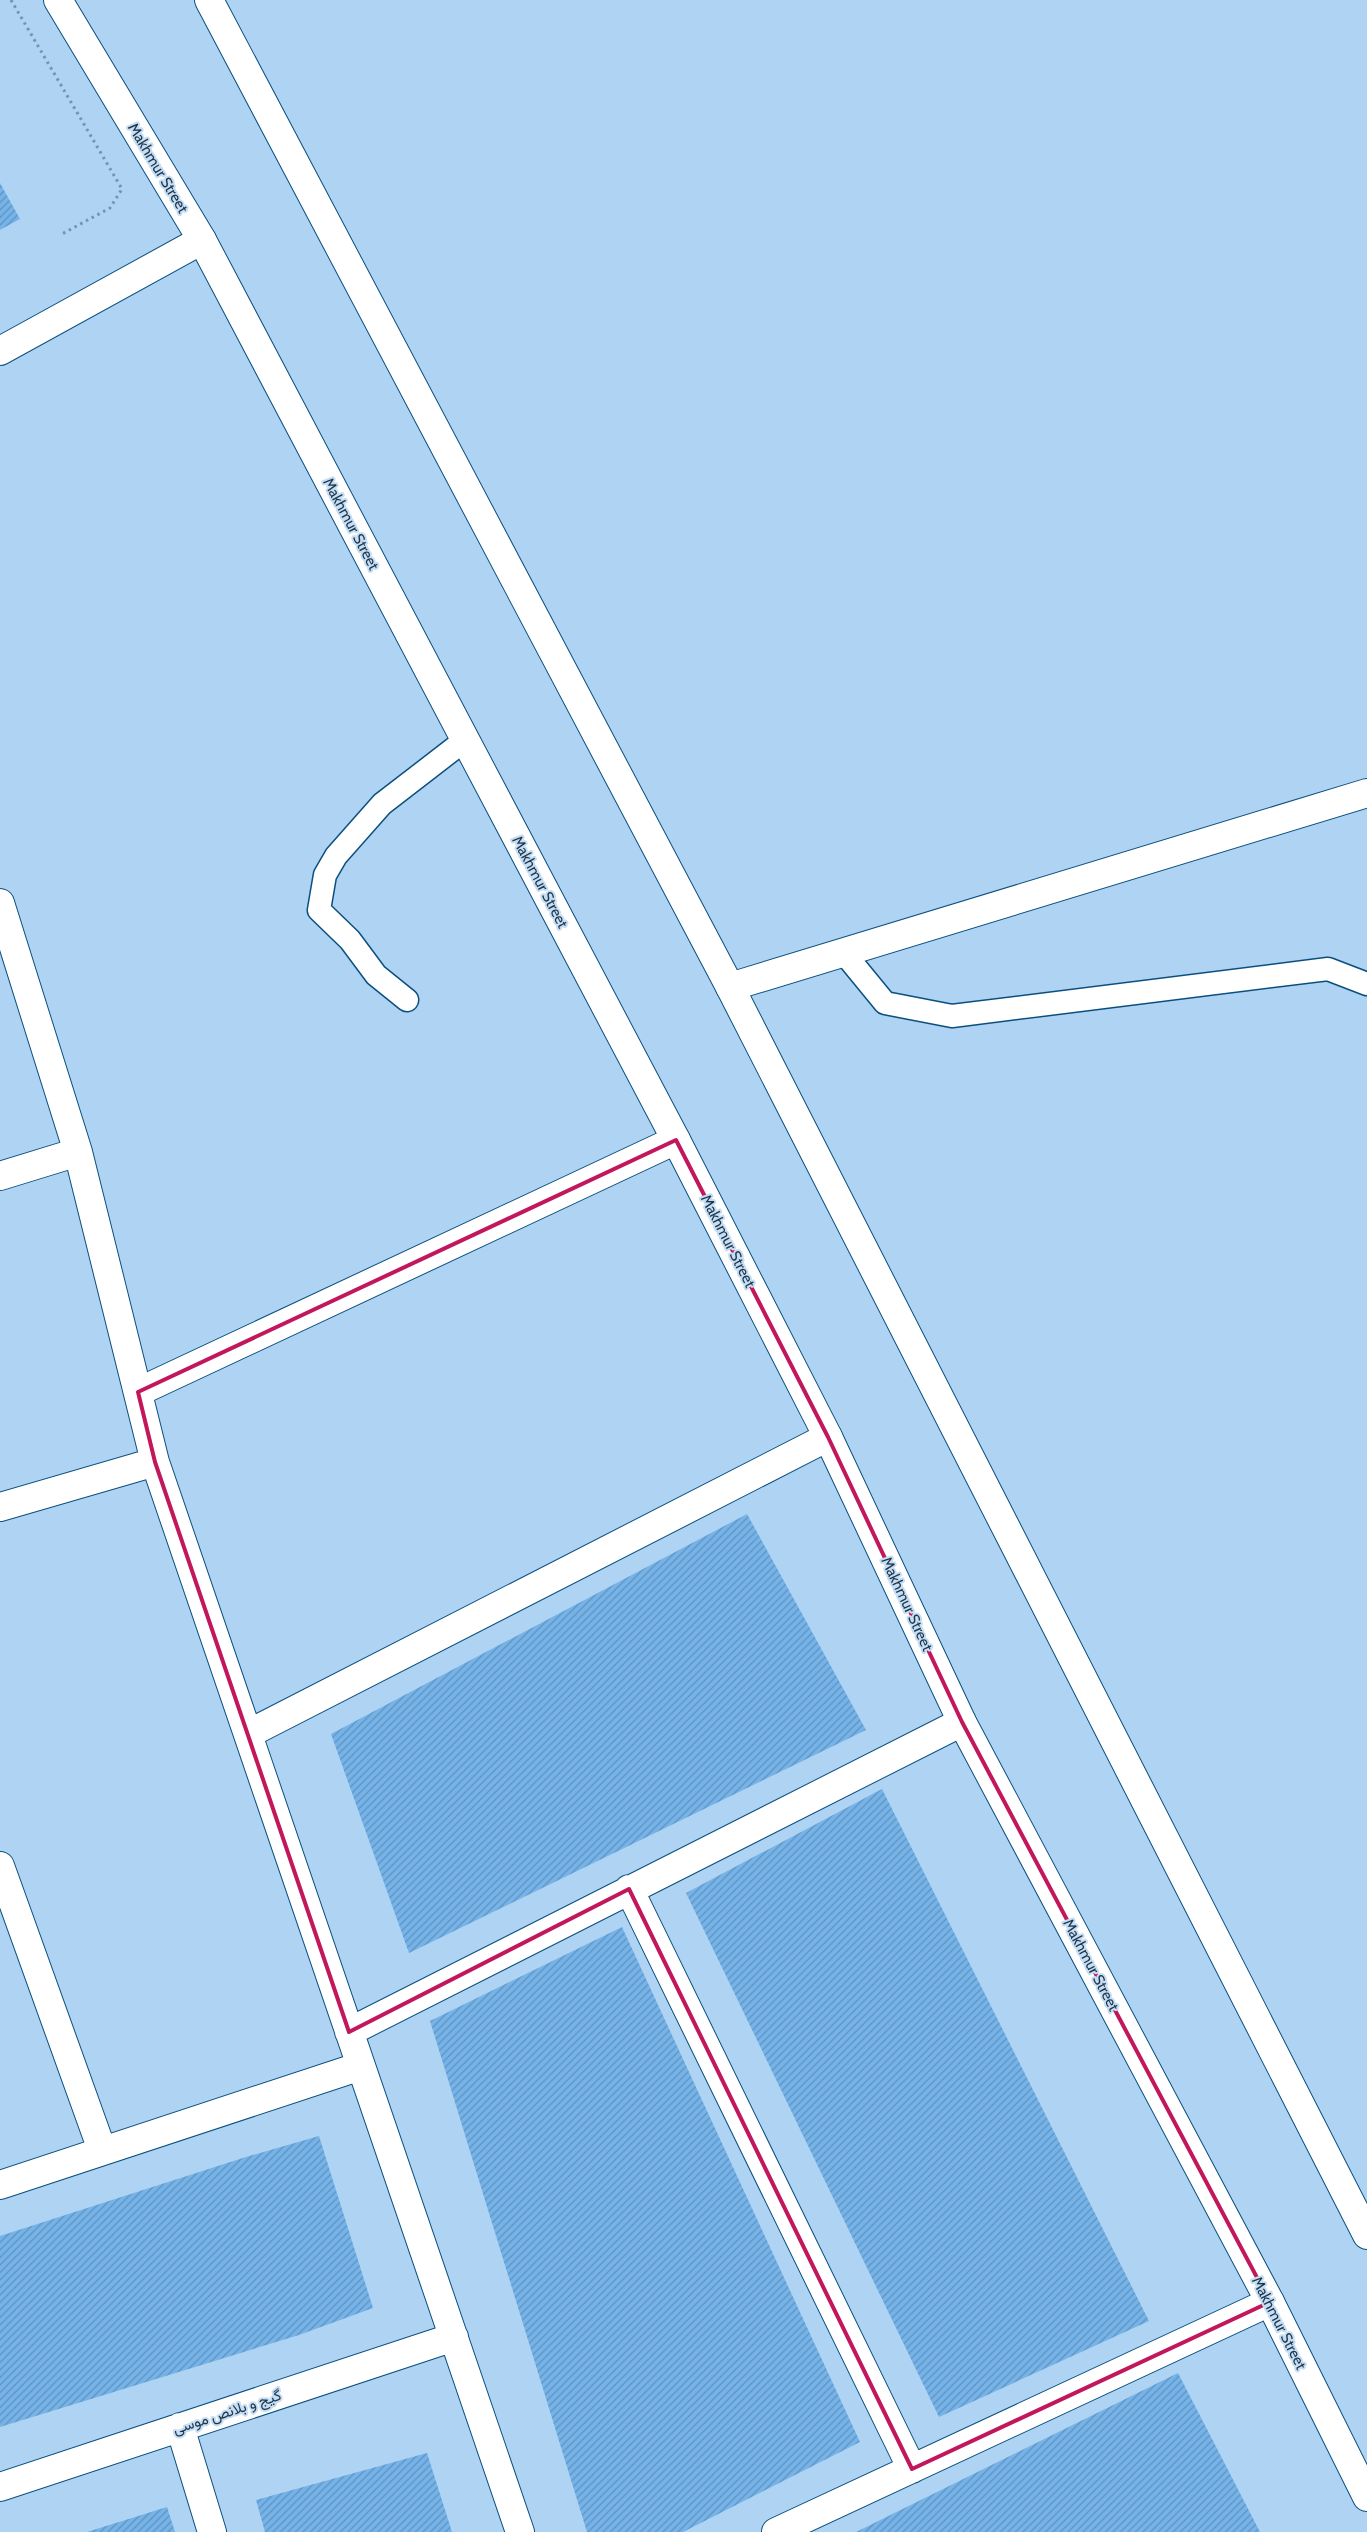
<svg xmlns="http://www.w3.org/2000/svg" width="1367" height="2532" font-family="Cabin,Vazirmatn,sans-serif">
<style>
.building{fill:url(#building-hatch)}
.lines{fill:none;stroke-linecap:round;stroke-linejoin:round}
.service-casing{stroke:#0b4f7e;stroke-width:25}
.minor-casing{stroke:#0b4f7e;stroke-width:30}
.tertiary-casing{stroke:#0b4f7e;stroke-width:30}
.trunk-casing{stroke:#0b4f7e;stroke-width:30}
.path{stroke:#7494b0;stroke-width:3;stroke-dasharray:2.5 4;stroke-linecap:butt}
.service{stroke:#fff;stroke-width:22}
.minor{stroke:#fff;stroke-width:28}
.tertiary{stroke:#fff;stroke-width:28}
.trunk{stroke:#fff;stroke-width:28}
.marked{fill:none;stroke:#c2185b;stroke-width:4;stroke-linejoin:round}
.labels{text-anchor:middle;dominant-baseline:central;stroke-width:4;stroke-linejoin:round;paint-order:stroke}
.street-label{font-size:15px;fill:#1c354b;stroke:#c6def4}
</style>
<defs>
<pattern id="building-hatch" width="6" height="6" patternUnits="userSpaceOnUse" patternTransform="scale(1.25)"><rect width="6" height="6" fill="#75b3e8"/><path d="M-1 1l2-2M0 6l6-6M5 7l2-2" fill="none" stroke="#5f92be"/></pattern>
</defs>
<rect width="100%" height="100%" fill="#aed3f3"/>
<!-- building -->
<path class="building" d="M0,183L20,219L0,230Z
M747,1514L866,1730L409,1953L331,1734Z
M882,1789L1149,2321L939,2417L686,1893Z
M622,1927L860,2442L683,2532H587L430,2021Z
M319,2136L373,2308L299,2335L0,2427V2236L246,2157Z
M1178,2373L1260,2532H856Z
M427,2453L452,2532H265L256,2500Z
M167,2507L175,2532H87Z"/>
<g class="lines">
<!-- service casing -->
<g class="service-casing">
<path id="service" d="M844,953L885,1003L952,1016L1328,969L1367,984
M407,1000L376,975L350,940L319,910L325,875L336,856L382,804L465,740"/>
</g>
<!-- minor casing -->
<g class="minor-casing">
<path id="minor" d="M0,903L78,1152L155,1462L520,2532
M730,987L1367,793
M0,1176L78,1152
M138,1392L676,1140
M0,1507L155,1462
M248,1734L828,1437
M0,1866L102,2150
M629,1889L912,2469
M349,2032L962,1722
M0,2185L361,2066
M180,2427L212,2532
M0,2487L454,2337
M776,2532L1270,2302"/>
</g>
<!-- tertiary casing -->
<g class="tertiary-casing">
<path id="tertiary" d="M0,351L202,240"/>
</g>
<!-- trunk casing -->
<g class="trunk-casing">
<path id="trunk" d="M58,0L202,240L676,1140L828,1437L962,1722L1270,2302L1367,2497
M209,0L730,987L1367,2235"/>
</g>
<!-- path -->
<path class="path" d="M11,0L122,189L110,208L60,235"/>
<!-- service -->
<use href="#service" class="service"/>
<!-- minor -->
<use href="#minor" class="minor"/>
<!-- tertiary -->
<use href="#tertiary" class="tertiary"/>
<!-- trunk -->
<use href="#trunk" class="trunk"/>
</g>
<!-- marked area -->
<path class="marked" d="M676,1140L828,1437L962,1722L1270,2302L912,2469L629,1889L349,2032L155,1462L138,1392Z"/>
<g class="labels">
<!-- street labels -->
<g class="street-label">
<text transform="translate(158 168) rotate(59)">Makhmur Street</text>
<text transform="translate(351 524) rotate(62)">Makhmur Street</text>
<text transform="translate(540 882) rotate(62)">Makhmur Street</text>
<text transform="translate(728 1241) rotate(63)">Makhmur Street</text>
<text transform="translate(907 1604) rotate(65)">Makhmur Street</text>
<text transform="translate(1091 1965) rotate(62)">Makhmur Street</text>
<text transform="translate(1279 2323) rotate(63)">Makhmur Street</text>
<text transform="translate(227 2412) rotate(-18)">گيج و بلانص موسى</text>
</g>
</g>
</svg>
